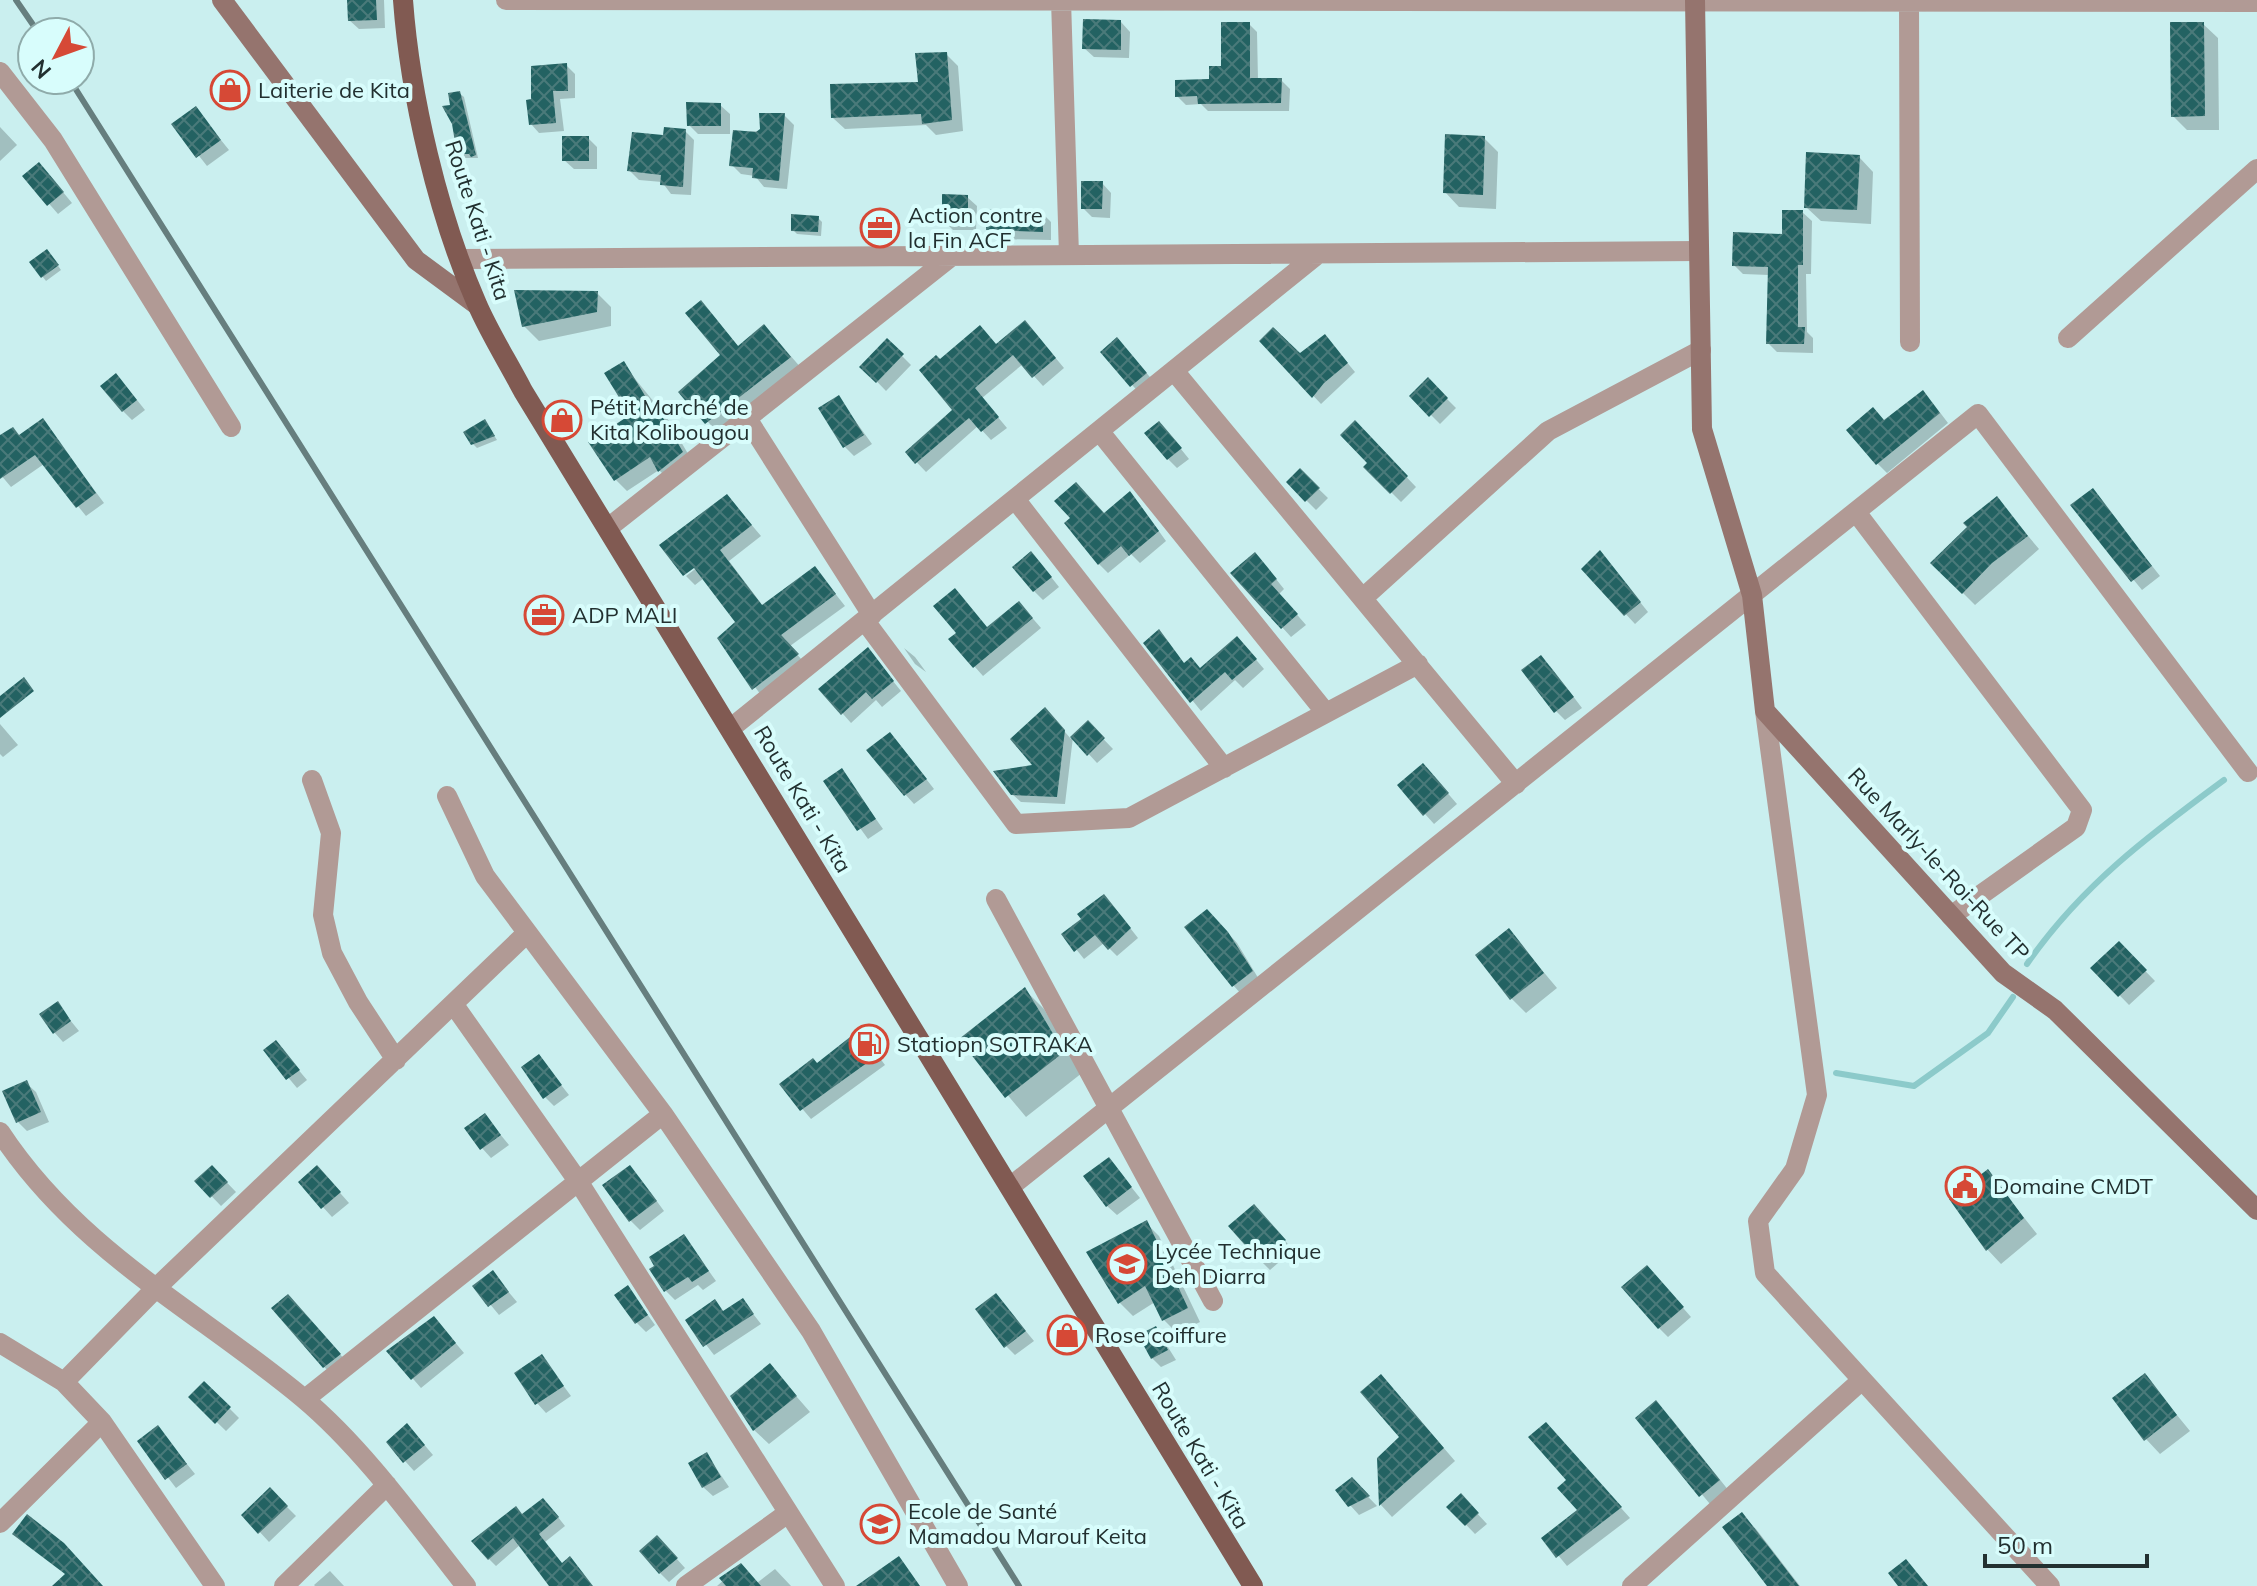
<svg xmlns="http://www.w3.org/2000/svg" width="2257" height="1586" font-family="Mulish,sans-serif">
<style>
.shadow{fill:#0003}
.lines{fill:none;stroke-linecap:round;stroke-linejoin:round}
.stream{stroke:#8ccaca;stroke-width:6}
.building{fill:url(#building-cross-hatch)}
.street{stroke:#b19a95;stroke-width:20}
.secondary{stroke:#95746e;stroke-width:20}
.primary{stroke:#815a52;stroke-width:20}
.rail{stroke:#667e7e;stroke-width:6}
.labels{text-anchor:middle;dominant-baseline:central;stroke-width:8;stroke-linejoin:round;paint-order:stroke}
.poi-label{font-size:22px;fill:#223030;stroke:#d8fdfc;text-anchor:start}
.street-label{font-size:22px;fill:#223030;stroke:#d8fdfc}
</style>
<defs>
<pattern id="building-cross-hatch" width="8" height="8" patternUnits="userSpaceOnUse" patternTransform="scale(2)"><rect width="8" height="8" fill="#236262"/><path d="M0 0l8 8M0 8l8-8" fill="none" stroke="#4a7a7a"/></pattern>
</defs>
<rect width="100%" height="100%" fill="#caefef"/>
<!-- shadow -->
<path class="shadow" d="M349,0H384L385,28L359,29L349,20Z
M1121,22L1130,32L1129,58L1094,57L1084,48Z
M1249,24L1257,32L1258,80H1281L1290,89L1289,111H1208L1201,104L1186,105L1177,96L1211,81L1223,67Z
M2203,24L2218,38L2219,130H2187L2173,116Z
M946,54L958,66L963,131L936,135L926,125L845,129L833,118L920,84Z
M566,65L575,74V98L560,99L564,131L539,133L531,124L533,101Z
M459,93L464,97L478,158H463L459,153L452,107Z
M720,105L730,114V134H698L689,125Z
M196,109L229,150L207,166L174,124Z
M784,115L794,125L787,189L764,187L755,176L741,174L732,165L735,132L762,131Z
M0,127L17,145L0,161Z
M685,131L694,140L691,195L671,194L662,182L639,180L630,171L665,137Z
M588,138L597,147V169H574L564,160Z
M1484,138L1498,152L1496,209L1459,207L1445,192Z
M1859,157L1873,172L1871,224L1821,221L1806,207Z
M48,174L72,203L58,214L25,176Z
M1102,183L1111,193L1110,218L1092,217L1083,208Z
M967,197L977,206L976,230H953L944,221Z
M1802,212L1812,221L1811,274H1806L1807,332L1813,338V353L1777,352L1768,343L1769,275L1743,274L1734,265L1784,236Z
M1042,213L1051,222V240L998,239L988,229Z
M818,218L822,222L821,236L797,234L793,230Z
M51,256L61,270L46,281L32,263Z
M597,293L611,307V326L539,341L524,326Z
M712,315L739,347L776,339L802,369L719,434L681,392L723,355Z
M1034,332L1064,368L1043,386L1023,364L982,398L1007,428L991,440L978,426L926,472L907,452L954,411L940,361Z
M1325,336L1355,372L1321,404L1262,341L1300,356Z
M887,341L911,365L886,391L862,366Z
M1126,349L1155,383L1141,395L1103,352Z
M623,364L667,418L694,464L671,482L659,470L627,491L616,480L633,416Z
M1428,380L1456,408L1440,424L1412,396Z
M125,385L145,410L132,420L123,411Z
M838,397L872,444L854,456L845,447Z
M1932,402L1948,423L1887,473L1877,463L1885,422Z
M43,421L104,503L86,516L44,464L11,487L0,474V438L20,437Z
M485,421L497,440L477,448L473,444Z
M1355,423L1416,487L1401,502L1366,467L1370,463Z
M1168,433L1189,459L1177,468L1168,459Z
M1300,471L1328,498L1316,510L1288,482Z
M2093,491L2160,576L2142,590L2073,506Z
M727,496L761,536L729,561L763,606L815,568L845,606L790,646L807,666L764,699L719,639L737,622L704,578L695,585L686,576L703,563Z
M1997,499L2039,549L1975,605L1933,563Z
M1138,502L1166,541L1140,563L1131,554L1108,573L1099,564L1104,515Z
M1600,552L1648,612L1635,624L1584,569Z
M1040,563L1059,587L1043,600L1034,591Z
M1264,564L1284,589L1279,594L1306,625L1291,637L1233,573Z
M1028,613L1041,628L983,676L951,640Z
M1159,632L1185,665L1201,670L1246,648L1264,669L1243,688L1235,680L1201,711L1146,643Z
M904,648L915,657L926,672L915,664Z
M868,650L901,691L882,707L876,700L851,723L821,689Z
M1550,666L1582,708L1565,720L1556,711Z
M1053,718L1071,739L1088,723L1113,749L1097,763L1073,737L1065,804L1021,802L1012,794L1036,766Z
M0,724L18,745L3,757L0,754Z
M899,744L934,789L914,804L905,794Z
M842,771L883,829L868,839L826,781Z
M1432,775L1457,804L1434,824L1399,785Z
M1112,905L1138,938L1117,956L1104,943L1084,959L1064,934Z
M1216,920L1237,943L1260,981L1242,995L1233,985Z
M1509,931L1557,988L1526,1013L1511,998Z
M2119,944L2155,981L2129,1005L2093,968Z
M1025,990L1044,1009L1082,1073L1026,1117L962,1040Z
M57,1004L79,1031L63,1042L54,1032Z
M868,1042L885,1065L811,1119L782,1085Z
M276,1043L307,1080L297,1088L266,1051Z
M539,1057L569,1095L554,1106L545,1097Z
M26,1083L36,1092L49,1122L27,1131L18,1122Z
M485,1116L509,1145L491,1158L482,1148Z
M1109,1159L1140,1198L1117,1215L1107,1206Z
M212,1167L236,1192L221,1206L197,1181Z
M1988,1172L2037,1234L2001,1264L1987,1249Z
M326,1177L349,1203L332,1217L300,1182Z
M639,1177L664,1211L640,1230L630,1220Z
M1263,1215L1293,1250L1270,1270L1261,1261Z
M1146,1223L1159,1236L1200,1322L1177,1333L1164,1320L1155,1302L1133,1316L1120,1303L1089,1253Z
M684,1236L716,1281L703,1290L698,1285L675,1300L666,1291Z
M493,1273L517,1302L499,1315L475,1286Z
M1656,1277L1691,1317L1668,1337L1659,1328Z
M628,1287L655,1325L646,1332L637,1323Z
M996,1295L1034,1341L1015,1355L1006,1346Z
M743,1301L761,1324L714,1355L687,1320L715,1302L725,1313Z
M294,1302L346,1361L331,1373L324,1367Z
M443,1328L464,1353L421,1388L389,1351Z
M1156,1328L1176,1360L1161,1367L1152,1358Z
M542,1357L571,1396L546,1413L537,1403Z
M770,1366L810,1412L769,1444L754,1430L732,1396Z
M2145,1376L2190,1431L2160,1454L2146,1439Z
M204,1383L239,1418L226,1431L191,1397Z
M1393,1389L1455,1461L1392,1517L1381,1505L1379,1459L1402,1437Z
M1670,1417L1733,1496L1715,1510L1638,1418Z
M158,1428L195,1474L176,1488L140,1441Z
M1555,1434L1630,1518L1567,1566L1544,1538L1580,1511Z
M416,1435L433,1455L414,1471L405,1461Z
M707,1455L729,1487L713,1496L703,1487Z
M1352,1480L1377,1506L1359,1515L1350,1505Z
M270,1490L296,1516L269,1542L244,1515Z
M1461,1496L1487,1524L1475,1534L1449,1507Z
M550,1507L565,1526L545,1542L563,1565L592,1586H551L521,1544L496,1566L489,1559L523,1516Z
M1741,1514L1756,1529L1800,1586H1770Z
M666,1547L685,1568L669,1582L660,1573Z
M740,1566L757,1583L775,1569L791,1586H717Z
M330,1571L344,1586H315L314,1585Z"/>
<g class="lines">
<!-- stream -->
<path class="stream" d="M2027,964C2081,886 2148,836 2224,780
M1836,1073L1914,1086L1988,1033L2013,997"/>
</g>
<!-- building -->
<path class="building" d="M347,0H376L377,20L348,21Z
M1083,19L1121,20V50L1082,49Z
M1221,22H1250V78H1282L1281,103L1198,104L1197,96L1175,97V80L1209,79V66H1221Z
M2170,22H2204L2205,116L2171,117Z
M947,52L952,120L922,124L921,114L831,118L830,84L918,82L915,53Z
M567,63L568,91H553L556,123L529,125L526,100L531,99V66Z
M460,91L476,155L471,157L469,154H457L452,124L442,106L450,105L448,93Z
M686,102L721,103V126H687Z
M196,106L221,140L196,158L171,124Z
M759,113H785L779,181L752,178L753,168L729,166L733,130L756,132L760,129Z
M664,127L686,129L683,187L660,185L661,175L627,171L632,132L663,135Z
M1445,134L1485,136L1483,195L1443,193Z
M562,136H589V161H562Z
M1806,152L1860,155L1857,210L1804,208Z
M39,162L64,192L47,206L22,176Z
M1081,181H1103L1102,209H1081Z
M942,194L968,195V222L942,221Z
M987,209L1043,211V232L986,230Z
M1782,210H1803V265H1798V327H1805L1804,344H1766L1768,267L1732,266L1733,232L1782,234Z
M791,214L819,216L818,232L791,231Z
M47,249L59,265L41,278L29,262Z
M514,290L598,291L597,312L522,327Z
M701,300L738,346L764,324L791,357L705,424L678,392L720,355L685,313Z
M1025,320L1056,358L1032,378L1013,355L975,388L999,417L981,432L969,418L915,464L905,452L952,410L919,370L936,355L940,359L980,325L996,344Z
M1273,327L1300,353L1325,334L1348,363L1324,383L1312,398L1259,341Z
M1117,337L1147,373L1130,387L1100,352Z
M887,338L904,354L876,383L859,367Z
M624,361L650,404H655L683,452L658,472L650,457L614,481L588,442L630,415L604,373Z
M116,373L137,400L122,412L100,386Z
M1428,377L1448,398L1429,417L1409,396Z
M1923,390L1940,413L1876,465L1846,430L1873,407L1884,420Z
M839,395L864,435L843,448L818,408Z
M43,418L96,493L76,508L35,455L0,479V435L13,427L19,435Z
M485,419L495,436L471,445L463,432Z
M1355,420L1408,476L1390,494L1363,467L1367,463L1340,435Z
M1159,421L1182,448L1167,460L1144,433Z
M1300,468L1320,488L1305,502L1286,482Z
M1076,482L1104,513L1130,491L1159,531L1129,556L1121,546L1098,565L1064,523L1070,518L1054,501Z
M2093,488L2152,566L2131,582L2070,505Z
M727,494L752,525L720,550L762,605L815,566L836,594L781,635L799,654L752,690L717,638L735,622L694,568L683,576L659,545Z
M1997,496L2028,536L1992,563L1962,594L1930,563L1967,527L1963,523Z
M1600,550L1641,602L1624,616L1581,569Z
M1031,551L1052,577L1033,592L1012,567Z
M1255,552L1277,579L1271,584L1298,614L1281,629L1230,573Z
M955,588L987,627L1019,601L1033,618L973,668L948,639L956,633L933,606Z
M1159,629L1184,663L1191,657L1200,668L1237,636L1257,659L1232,680L1225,672L1190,703L1143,643Z
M868,647L894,681L872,699L866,692L841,715L818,689Z
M1541,655L1574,697L1554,713L1521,670Z
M24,677L34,691L0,718V696Z
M1045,707L1065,730L1057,797L1011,795L993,771L1032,765L1010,739Z
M1088,720L1105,738L1087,756L1070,737Z
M890,732L927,779L904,796L866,750Z
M1423,763L1449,793L1423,816L1397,785Z
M842,768L876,819L857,831L823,781Z
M1104,894L1131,928L1108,950L1095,935L1074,952L1061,934L1081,919L1077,914Z
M1207,909L1228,932L1253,971L1232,987L1184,927Z
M1509,928L1544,973L1510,1000L1475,955Z
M2119,941L2147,970L2118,997L2090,968Z
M1025,987L1064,1052L1005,1098L959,1039Z
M58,1001L71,1021L53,1034L39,1014Z
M859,1030L878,1055L800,1111L779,1084L813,1058L817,1063Z
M276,1040L300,1070L286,1080L263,1050Z
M539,1054L562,1085L543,1099L521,1067Z
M27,1080L41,1112L16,1123L2,1091Z
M485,1113L501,1135L480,1150L464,1128Z
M1109,1157L1132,1187L1106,1207L1083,1176Z
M212,1165L228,1182L210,1198L194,1181Z
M317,1165L341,1192L321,1209L298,1182Z
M630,1165L657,1201L629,1222L602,1185Z
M1988,1169L2024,1218L1986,1251L1949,1199Z
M1254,1204L1286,1240L1260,1262L1228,1226Z
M1147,1220L1188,1308L1162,1321L1145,1286L1118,1304L1086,1252Z
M684,1234L709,1271L692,1282L688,1277L664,1292L649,1269L654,1266L649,1257Z
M1647,1265L1684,1307L1658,1329L1621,1287Z
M493,1270L509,1292L488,1307L472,1286Z
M628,1285L648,1315L635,1324L614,1295Z
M996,1293L1026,1331L1004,1348L975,1309Z
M288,1294L341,1354L323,1368L271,1308Z
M743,1298L754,1314L703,1347L685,1320L715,1299L723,1311Z
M434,1316L456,1343L411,1380L386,1351Z
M1156,1326L1168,1350L1151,1359L1138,1335Z
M542,1354L564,1386L535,1405L514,1373Z
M770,1363L797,1396L753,1431L730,1396Z
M2145,1373L2177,1415L2144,1441L2112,1398Z
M1381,1374L1444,1448L1379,1506L1377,1458L1399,1437L1360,1392Z
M204,1381L231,1407L215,1424L188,1397Z
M1656,1400L1720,1480L1699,1497L1635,1418Z
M1546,1422L1622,1507L1556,1558L1541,1538L1577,1510L1557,1488L1566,1480L1528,1437Z
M407,1423L425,1445L403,1463L386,1442Z
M158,1425L187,1464L165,1480L137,1441Z
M707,1452L721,1477L702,1488L688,1463Z
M1352,1477L1370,1496L1348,1507L1335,1490Z
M270,1487L288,1506L258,1534L241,1515Z
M1461,1493L1479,1513L1465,1526L1446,1507Z
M543,1498L559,1517L539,1534L562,1563L570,1556L593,1586H549L513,1538L488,1560L471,1541L516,1506L522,1514Z
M1742,1512L1799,1586H1767L1722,1527Z
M27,1514L64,1543L103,1586H52L65,1574L12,1534Z
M657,1535L678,1558L659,1574L639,1551Z
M899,1556L920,1586H856Z
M1906,1559L1928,1586H1898L1888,1573Z
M741,1563L761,1586H726L719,1578Z"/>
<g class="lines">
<!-- street -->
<path class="street" d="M506,0L2257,2
M1061,0L1069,255
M1909,1L1910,342
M0,72L53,140L231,427
M461,259L1699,251
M2068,338L2257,169
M1175,372L1516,784
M748,420L872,615
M1100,432L1326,713
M1015,499L1224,768
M1856,512L2082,810L2076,827L1951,916
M608,528L952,256
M1363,598L1548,431L1701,350
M865,621L1016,824L1129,818L1418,664
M1765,711L1817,1095L1795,1169L1758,1221L1765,1273L2050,1586
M731,728L1318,254
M312,780L331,833L323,915L332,953L358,1002L396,1060
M447,796L485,876L663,1114
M996,899L1213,1301
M454,1005L578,1181L835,1586
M0,1132C78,1251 197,1310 303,1398C364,1449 417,1524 466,1586
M1010,1187L1978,414L2248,772
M0,1343L64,1382L102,1422L215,1586
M64,1382L155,1289L527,933
M305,1399L663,1114L811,1331L958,1586
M0,1523L102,1422
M284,1586L387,1485
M686,1586L788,1513
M1632,1586L1862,1380"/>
<!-- secondary -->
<path class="secondary" d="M222,0L416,260L477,305
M1695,0L1702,429L1752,595L1765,711L2003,973L2055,1010L2257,1210"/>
<!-- primary -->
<path class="primary" d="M403,0C410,96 438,215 477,304C490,334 508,362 523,391L1253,1586"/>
<!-- rail -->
<path class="rail" d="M16,0L38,32
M70,80L1019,1586"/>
</g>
<!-- icons -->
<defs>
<g id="shop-ring" transform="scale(2)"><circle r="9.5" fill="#d8fdfc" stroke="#d64936" stroke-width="1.5"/><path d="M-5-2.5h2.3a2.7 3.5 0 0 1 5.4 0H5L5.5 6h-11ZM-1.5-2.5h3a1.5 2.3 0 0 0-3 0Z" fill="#d64936"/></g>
<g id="office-ring" transform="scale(2)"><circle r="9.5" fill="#d8fdfc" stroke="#d64936" stroke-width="1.5"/><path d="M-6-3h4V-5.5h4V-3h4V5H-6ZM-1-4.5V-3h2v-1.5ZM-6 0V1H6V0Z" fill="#d64936"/></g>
<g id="fuel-ring" transform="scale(2)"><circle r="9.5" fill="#d8fdfc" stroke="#d64936" stroke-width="1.5"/><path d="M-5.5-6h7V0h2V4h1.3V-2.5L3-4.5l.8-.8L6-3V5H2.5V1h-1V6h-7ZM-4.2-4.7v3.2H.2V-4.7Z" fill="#d64936"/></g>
<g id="civic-ring" transform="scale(2)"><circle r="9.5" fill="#d8fdfc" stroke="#d64936" stroke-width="1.5"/><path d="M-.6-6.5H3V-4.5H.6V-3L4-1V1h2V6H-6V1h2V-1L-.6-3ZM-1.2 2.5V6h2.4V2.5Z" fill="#d64936"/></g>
<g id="school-ring" transform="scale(2)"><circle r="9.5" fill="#d8fdfc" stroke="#d64936" stroke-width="1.5"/><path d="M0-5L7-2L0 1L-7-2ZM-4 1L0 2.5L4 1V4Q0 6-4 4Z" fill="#d64936"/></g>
</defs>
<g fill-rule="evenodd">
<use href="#shop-ring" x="230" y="90"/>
<use href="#office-ring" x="880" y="228"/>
<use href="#shop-ring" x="562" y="420"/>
<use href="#office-ring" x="544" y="615"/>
<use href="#fuel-ring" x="869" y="1044"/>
<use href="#civic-ring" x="1965" y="1186"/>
<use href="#school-ring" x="1127" y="1264"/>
<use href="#shop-ring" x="1067" y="1335"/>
<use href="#school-ring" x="880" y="1524"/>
</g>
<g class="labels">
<!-- poi labels -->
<g class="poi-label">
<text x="258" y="90">Laiterie de Kita</text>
<text x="908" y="215">Action contre<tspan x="908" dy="25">la Fin ACF</tspan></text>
<text x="590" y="407">Pétit Marché de<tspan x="590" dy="25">Kita Kolibougou</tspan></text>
<text x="572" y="615">ADP MALI</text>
<text x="897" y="1044">Statiopn SOTRAKA</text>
<text x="1993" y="1186">Domaine CMDT</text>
<text x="1155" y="1251">Lycée Technique<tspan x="1155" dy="25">Deh Diarra</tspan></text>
<text x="1095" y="1335">Rose coiffure</text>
<text x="908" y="1511">Ecole de Santé<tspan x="908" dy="25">Mamadou Marouf Keita</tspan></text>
</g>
<!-- street labels -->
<g class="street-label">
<text transform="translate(478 220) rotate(72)">Route Kati - Kita</text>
<text transform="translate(803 799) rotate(59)">Route Kati - Kita</text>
<text transform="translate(1939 864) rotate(47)">Rue Marly-le-Roi-Rue TP</text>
<text transform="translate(1201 1455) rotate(59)">Route Kati - Kita</text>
</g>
</g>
<!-- north arrow -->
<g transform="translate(56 56) rotate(229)"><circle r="38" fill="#d8fdfc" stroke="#8fabaa" stroke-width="2"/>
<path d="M0-6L14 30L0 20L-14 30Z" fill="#d64936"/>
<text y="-12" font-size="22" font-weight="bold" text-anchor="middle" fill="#223030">N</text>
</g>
<!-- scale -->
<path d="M1985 1554v12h162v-12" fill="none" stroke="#223030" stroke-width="4"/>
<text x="1997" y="1554" font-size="24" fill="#223030" stroke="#d8fdfc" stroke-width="6" paint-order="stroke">50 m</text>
</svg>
